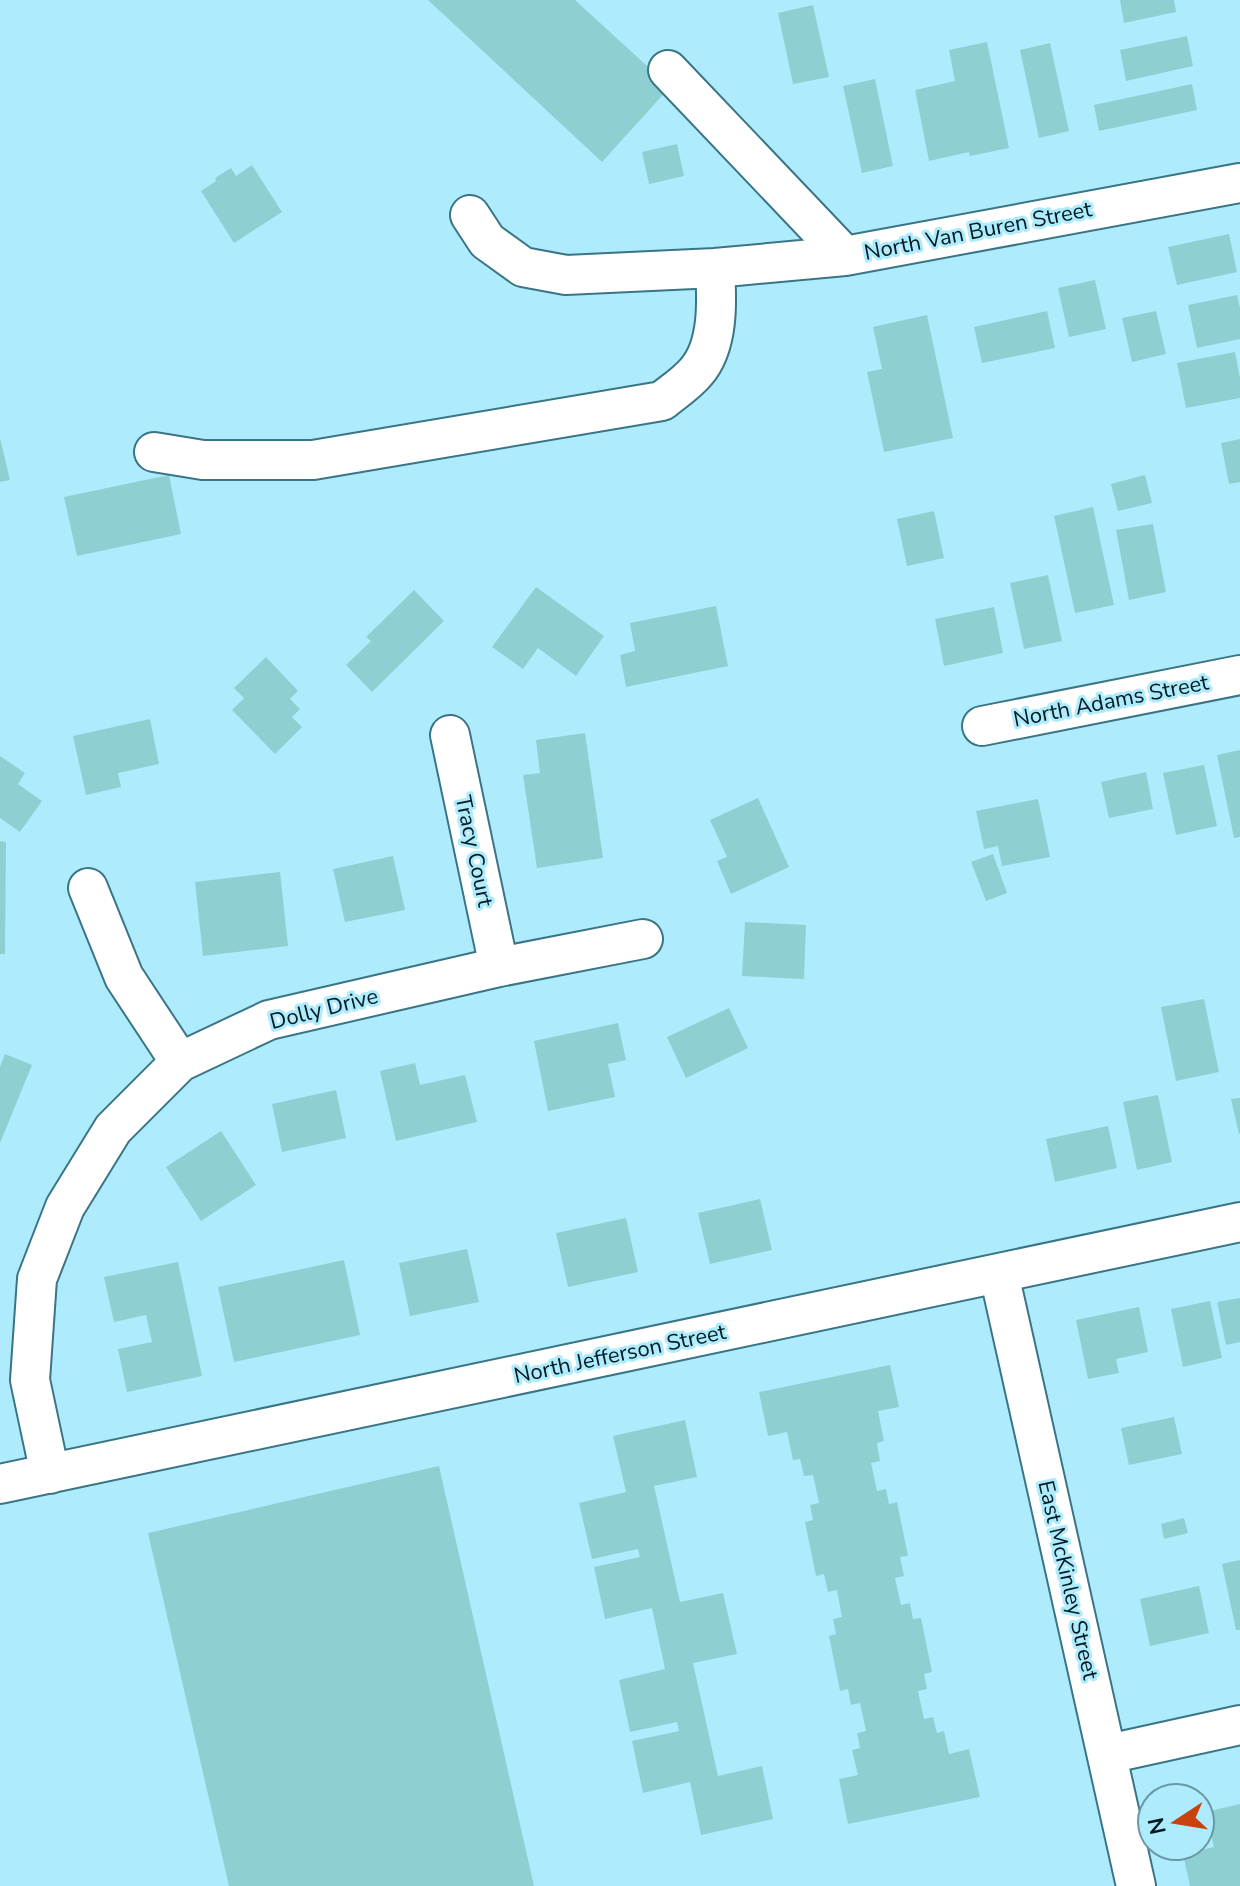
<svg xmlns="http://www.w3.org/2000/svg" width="1240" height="1886" font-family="'Nunito Sans',sans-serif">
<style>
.building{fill:#8ed0d2}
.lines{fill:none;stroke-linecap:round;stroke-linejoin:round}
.minor-casing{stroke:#3a7585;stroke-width:42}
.minor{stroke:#fff;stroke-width:38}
.labels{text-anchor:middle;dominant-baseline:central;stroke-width:6;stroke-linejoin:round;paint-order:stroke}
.street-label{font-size:22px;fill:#021a20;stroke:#aeecfd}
</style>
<rect width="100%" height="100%" fill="#aeecfd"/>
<!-- building -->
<path class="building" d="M428,0H575L670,87L602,162Z
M1120,0H1174L1176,12L1124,23Z
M813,5L829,77L793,84L778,13Z
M1187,36L1193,66L1126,81L1120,50Z
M987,42L1009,148L970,156L969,152L929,161L915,90L955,81L949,50Z
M1050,43L1069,131L1039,138L1020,50Z
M875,79L893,166L862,173L843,86Z
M1192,84L1197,110L1099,131L1094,105Z
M677,144L684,176L649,184L642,152Z
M252,165L282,212L234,243L201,191L216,181L215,178L231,168L236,176Z
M1229,234L1237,272L1177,285L1168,247Z
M1095,280L1106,329L1069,337L1058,288Z
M1237,295L1240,308V339L1197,348L1188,305Z
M1047,311L1055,348L982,363L974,327Z
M1156,311L1166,354L1132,362L1122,318Z
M927,315L953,438L884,452L867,372L882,369L873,327Z
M1235,352L1240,378V398L1186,408L1177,363Z
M0,438L10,480L0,482Z
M1240,439V482L1229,484L1221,443Z
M169,475L181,534L77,556L64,497Z
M1145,475L1152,503L1118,511L1111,484Z
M1093,507L1114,605L1075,613L1054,516Z
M934,511L944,558L907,566L897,519Z
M1153,524L1166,592L1129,600L1116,530Z
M1048,575L1062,641L1024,649L1010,583Z
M536,587L604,636L576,676L538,648L523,669L492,647Z
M414,590L444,621L372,692L346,665L371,641L366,637Z
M716,606L728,666L626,687L620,655L635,651L630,623Z
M994,607L1003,653L944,666L935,619Z
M266,657L298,691L290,699L300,709L292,717L302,727L275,754L232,710L244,698L234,688Z
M150,719L159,764L118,773L121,787L86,795L73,736Z
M585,733L603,858L537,868L523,775L540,773L536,740Z
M1240,750V837L1234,838L1217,755Z
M0,756L25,773L18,784L42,801L20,832L0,818Z
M1204,765L1217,826L1176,835L1163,773Z
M1146,772L1153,809L1109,818L1101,782Z
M758,798L789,867L731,894L717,861L727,857L710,820Z
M1038,799L1050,857L1002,866L998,846L984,849L976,811Z
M0,841L6,842L5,954H0Z
M993,854L1007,893L986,901L971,862Z
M393,856L405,910L345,922L333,869Z
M280,872L288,946L203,956L195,882Z
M745,922L806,925L804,979L742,976Z
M1204,999L1219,1072L1176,1081L1161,1007Z
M729,1008L748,1048L686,1078L667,1037Z
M618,1023L626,1060L608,1064L615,1097L548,1111L534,1041Z
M5,1054L32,1065L0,1143V1067Z
M415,1063L420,1085L465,1075L477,1122L396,1141L380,1071Z
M336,1090L346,1138L282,1152L272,1104Z
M1158,1095L1172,1162L1137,1170L1123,1102Z
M1240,1098V1134H1239L1231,1099Z
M1108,1126L1117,1168L1055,1182L1046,1139Z
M221,1131L256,1185L201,1221L166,1167Z
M760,1199L772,1250L710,1264L698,1213Z
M626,1218L638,1272L568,1287L556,1233Z
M467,1249L479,1302L410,1316L399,1263Z
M344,1260L360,1335L234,1362L218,1287Z
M178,1262L202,1376L127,1392L118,1349L152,1342L146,1315L114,1322L104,1277Z
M1240,1298V1342L1226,1345L1217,1302Z
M1210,1301L1222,1358L1183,1367L1171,1309Z
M1139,1307L1148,1352L1116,1359L1119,1373L1088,1379L1076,1320Z
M890,1365L899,1407L878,1411L884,1441L877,1443L880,1461L871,1463L877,1491L886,1489L889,1504L897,1502L908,1556L900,1557L904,1576L895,1578L901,1605L910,1603L913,1619L921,1618L932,1672L924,1674L927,1689L918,1691L924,1719L933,1717L937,1733L944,1731L949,1754L969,1749L980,1797L848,1824L839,1779L858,1775L852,1750L860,1748L857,1733L866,1731L860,1703L851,1705L848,1689L840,1691L829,1636L836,1634L833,1619L842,1617L837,1590L828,1592L824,1574L816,1576L805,1522L813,1520L810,1505L819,1503L813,1475L804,1476L800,1459L793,1460L787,1432L768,1436L759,1392Z
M1174,1417L1182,1454L1129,1465L1121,1428Z
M685,1420L697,1477L654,1486L680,1602L723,1593L737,1654L693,1663L718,1776L762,1766L773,1819L701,1835L690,1782L643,1793L632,1741L679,1731L677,1722L630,1732L619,1680L665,1669L652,1608L605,1619L594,1567L640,1557L638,1549L592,1559L579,1503L626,1492L613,1436Z
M439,1466L534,1886H229L148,1533Z
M1184,1518L1188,1533L1164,1539L1161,1524Z
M1240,1560V1630H1236L1222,1564Z
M1199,1586L1209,1633L1150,1646L1140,1599Z
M1240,1804V1886H1190L1183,1854L1214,1847L1206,1812Z"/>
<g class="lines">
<!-- minor casing -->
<g class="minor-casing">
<path id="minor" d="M668,70L845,256
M470,215L487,241L523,267L566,275L715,268L845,256L1240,183
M154,452L203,460H313L662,401C673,392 687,383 696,372C719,346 717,301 715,268
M982,726L1240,675
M450,735L499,967
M88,888L124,977L180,1062
M999,1274L1136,1886
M50,1474L30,1380L37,1279L65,1207L113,1129L180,1062L269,1020L499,967L643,939
M0,1484L1240,1222
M1108,1754L1240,1725"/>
</g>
<!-- minor -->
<use href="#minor" class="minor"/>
</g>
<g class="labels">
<!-- street labels -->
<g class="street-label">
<text transform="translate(978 231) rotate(-11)">North Van Buren Street</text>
<text transform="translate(1111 701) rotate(-11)">North Adams Street</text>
<text transform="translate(474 851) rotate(78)">Tracy Court</text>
<text transform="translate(324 1009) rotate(-14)">Dolly Drive</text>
<text transform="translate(620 1354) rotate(-12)">North Jefferson Street</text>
<text transform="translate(1068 1580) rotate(77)">East McKinley Street</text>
</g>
</g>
<!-- north arrow -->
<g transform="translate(1176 1822) rotate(258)"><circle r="38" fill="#aeecfd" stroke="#6998a5" stroke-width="2"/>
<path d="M0-6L14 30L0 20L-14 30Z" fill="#c9420d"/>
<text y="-12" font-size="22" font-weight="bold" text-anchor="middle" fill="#021a20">N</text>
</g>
</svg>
